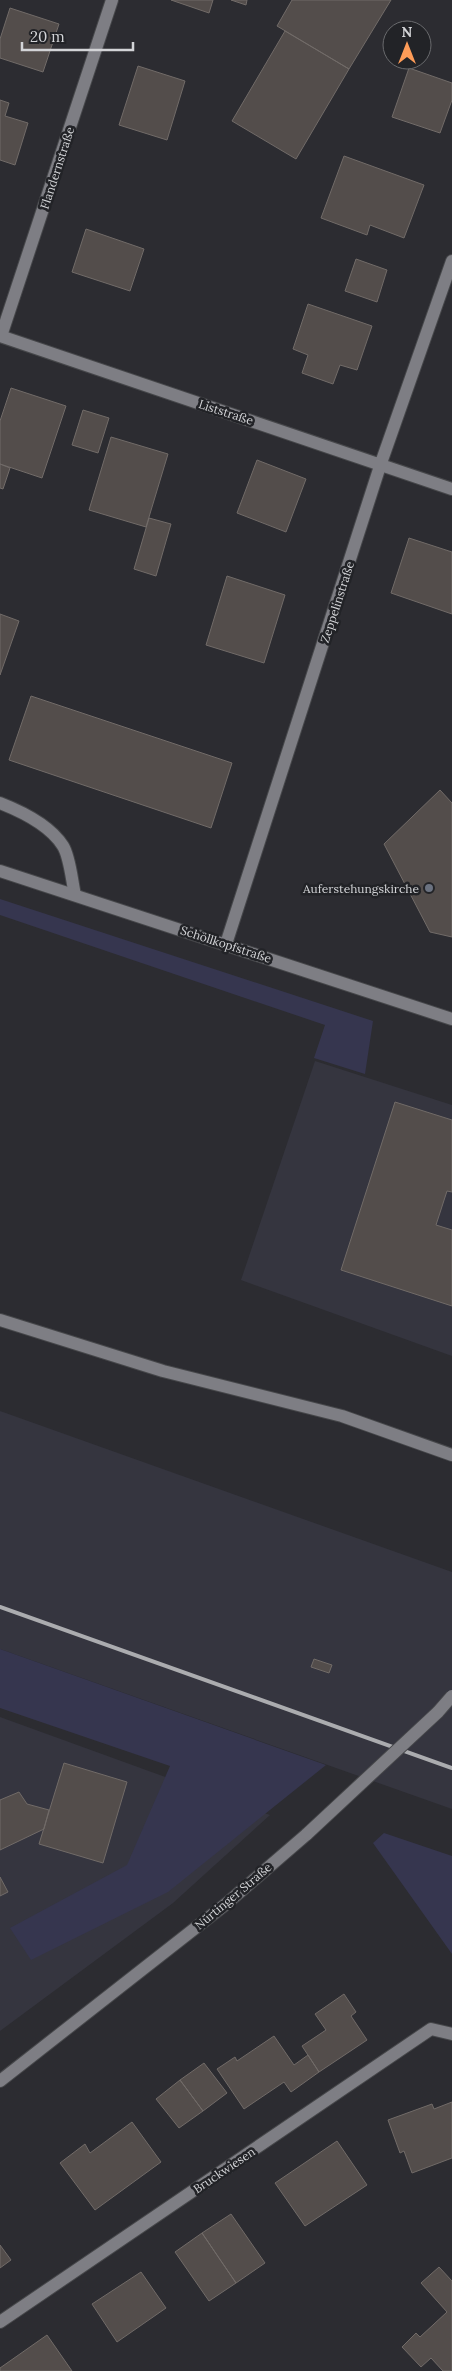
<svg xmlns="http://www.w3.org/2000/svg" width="452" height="2371" font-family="Lora,serif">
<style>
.built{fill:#35353f}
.green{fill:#36364f}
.building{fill:#534d4b;stroke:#716b68}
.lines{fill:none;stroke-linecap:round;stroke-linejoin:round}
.lane-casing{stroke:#46474a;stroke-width:14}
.street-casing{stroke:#46474a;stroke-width:14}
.secondary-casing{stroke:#46474a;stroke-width:14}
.lane{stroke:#7e7e84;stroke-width:12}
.street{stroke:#7e7e84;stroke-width:12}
.secondary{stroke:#7e7e84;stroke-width:12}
.rail{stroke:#abacaf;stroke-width:4}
.secondary-bridge-casing{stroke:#46474a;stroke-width:14;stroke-linecap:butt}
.secondary-bridge{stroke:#7e7e84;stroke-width:12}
.worship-dot{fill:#6b7280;stroke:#222327;stroke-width:2}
.labels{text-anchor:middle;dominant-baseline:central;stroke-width:5;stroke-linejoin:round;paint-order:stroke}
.street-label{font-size:12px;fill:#d3d4d7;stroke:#222327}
.poi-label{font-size:12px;fill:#d3d4d7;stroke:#222327;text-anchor:end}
</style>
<rect width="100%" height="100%" fill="#2c2c31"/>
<!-- built -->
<path class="built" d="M315,1061L452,1105V1356L241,1280Z
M0,1411L452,1572V1809L0,1649Z
M0,1717L270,1815L173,1903L0,2031Z"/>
<!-- green -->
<path class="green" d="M0,899L373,1021L365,1074L314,1058L325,1025L0,915Z
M0,1649L326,1765L168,1892L31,1960L10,1928L127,1865L170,1766L0,1708Z
M384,1833L452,1856V1954L373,1843Z"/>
<!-- building -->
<path class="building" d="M171,0H213L209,13Z
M231,0H247L246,5Z
M292,0H391L349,69L277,26Z
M10,8L59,24L43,72L0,58V39Z
M285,31L349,69L296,159L232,121Z
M138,66L185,81L167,140L119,125Z
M409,68L452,83V100L440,133L392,117Z
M0,100L9,103L5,116L28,123L15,165L0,160Z
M344,156L424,185L404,238L370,225L367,235L321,218Z
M86,229L144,249L130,291L72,272Z
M356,259L387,270L377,302L345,291Z
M308,304L372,326L357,370L340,365L333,384L302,373L308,355L293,349Z
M11,388L66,406L42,478L0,464V421Z
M83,410L109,418L98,453L72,445Z
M111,437L168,454L146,527L89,510Z
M257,460L306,479L286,532L237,513Z
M0,464L10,468L3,489L0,488Z
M149,518L171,524L156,576L134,569Z
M409,538L452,552V614L391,593Z
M227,576L285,595L264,663L206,645Z
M0,614L19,621L0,675Z
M31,696L232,763L211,828L9,760Z
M440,790L452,803V937L430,932L384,844Z
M395,1102L452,1120V1192L447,1191L436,1225L452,1230V1306L341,1270Z
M314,1659L332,1665L329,1673L311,1667Z
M64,1763L127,1782L103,1863L39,1844Z
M19,1792L27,1804L49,1810L44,1829L0,1850V1800Z
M0,1877L8,1892L0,1896Z
M344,1994L356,2012L351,2016L367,2040L319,2072L302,2046L326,2030L315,2014Z
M274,2036L294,2065L308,2055L319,2072L291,2092L284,2082L244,2109L217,2069L235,2057L237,2061Z
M204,2063L227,2093L203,2111L180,2080Z
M180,2080L203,2111L179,2128L156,2099Z
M452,2102V2158L412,2173L404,2151L400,2153L388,2120L432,2104L434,2109Z
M132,2122L161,2162L95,2210L60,2163L85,2144L90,2153Z
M337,2141L367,2185L305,2226L275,2183Z
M231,2214L265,2263L236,2283L202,2233Z
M202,2233L236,2283L209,2301L175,2252Z
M0,2245L11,2260L0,2268Z
M439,2267L452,2281V2371H443L431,2358L421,2367L402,2347L416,2333L420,2337L447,2312L421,2283Z
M141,2272L166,2308L117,2342L92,2304Z
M47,2335L72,2371H0V2368Z"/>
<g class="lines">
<!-- lane casing -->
<g class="lane-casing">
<path id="lane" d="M0,803C23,812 50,825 63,846C70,857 72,882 75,895
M0,1320L163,1371L342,1416L452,1455"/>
</g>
<!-- street casing -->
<g class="street-casing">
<path id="street" d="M0,336L452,489
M1,336L112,0
M226,944L381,463L452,261
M0,2322L431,2029L452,2034"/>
</g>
<!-- secondary casing -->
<g class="secondary-casing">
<path id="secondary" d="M0,871L452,1019
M0,2081L226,1904L307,1834"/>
</g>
<!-- lane -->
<use href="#lane" class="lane"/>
<!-- street -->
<use href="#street" class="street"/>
<!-- secondary -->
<use href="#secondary" class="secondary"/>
<!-- rail -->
<path class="rail" d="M0,1607L452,1768"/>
<!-- secondary-bridge casing -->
<g class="secondary-bridge-casing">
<path id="secondary-bridge" d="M307,1834L438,1712L452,1696"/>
</g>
<!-- secondary-bridge -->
<use href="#secondary-bridge" class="secondary-bridge"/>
</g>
<!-- markers -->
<circle class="worship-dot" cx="429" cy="888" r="5"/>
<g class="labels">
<!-- street labels -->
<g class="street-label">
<text transform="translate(57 168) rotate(-72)">Flandernstraße</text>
<text transform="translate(226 412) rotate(18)">Liststraße</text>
<text transform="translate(337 602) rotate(-72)">Zeppelinstraße</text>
<text transform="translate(226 944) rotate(18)">Schöllkopfstraße</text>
<text transform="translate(233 1896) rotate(-40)">Nürtinger Straße</text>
<text transform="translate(224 2170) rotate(-34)">Bruckwiesen</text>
</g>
<!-- poi labels -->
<g class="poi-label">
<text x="419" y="888">Auferstehungskirche</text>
</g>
</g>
<!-- north arrow -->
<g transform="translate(407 45)"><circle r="24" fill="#222327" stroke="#696a6d"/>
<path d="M0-4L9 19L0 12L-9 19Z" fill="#fe9c58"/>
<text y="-8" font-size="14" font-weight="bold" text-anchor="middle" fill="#d3d4d7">N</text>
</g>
<!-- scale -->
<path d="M22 42v8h111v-8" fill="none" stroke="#d3d4d7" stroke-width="2.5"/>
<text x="30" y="42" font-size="15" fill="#d3d4d7" stroke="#222327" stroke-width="4" paint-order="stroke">20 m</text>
</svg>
